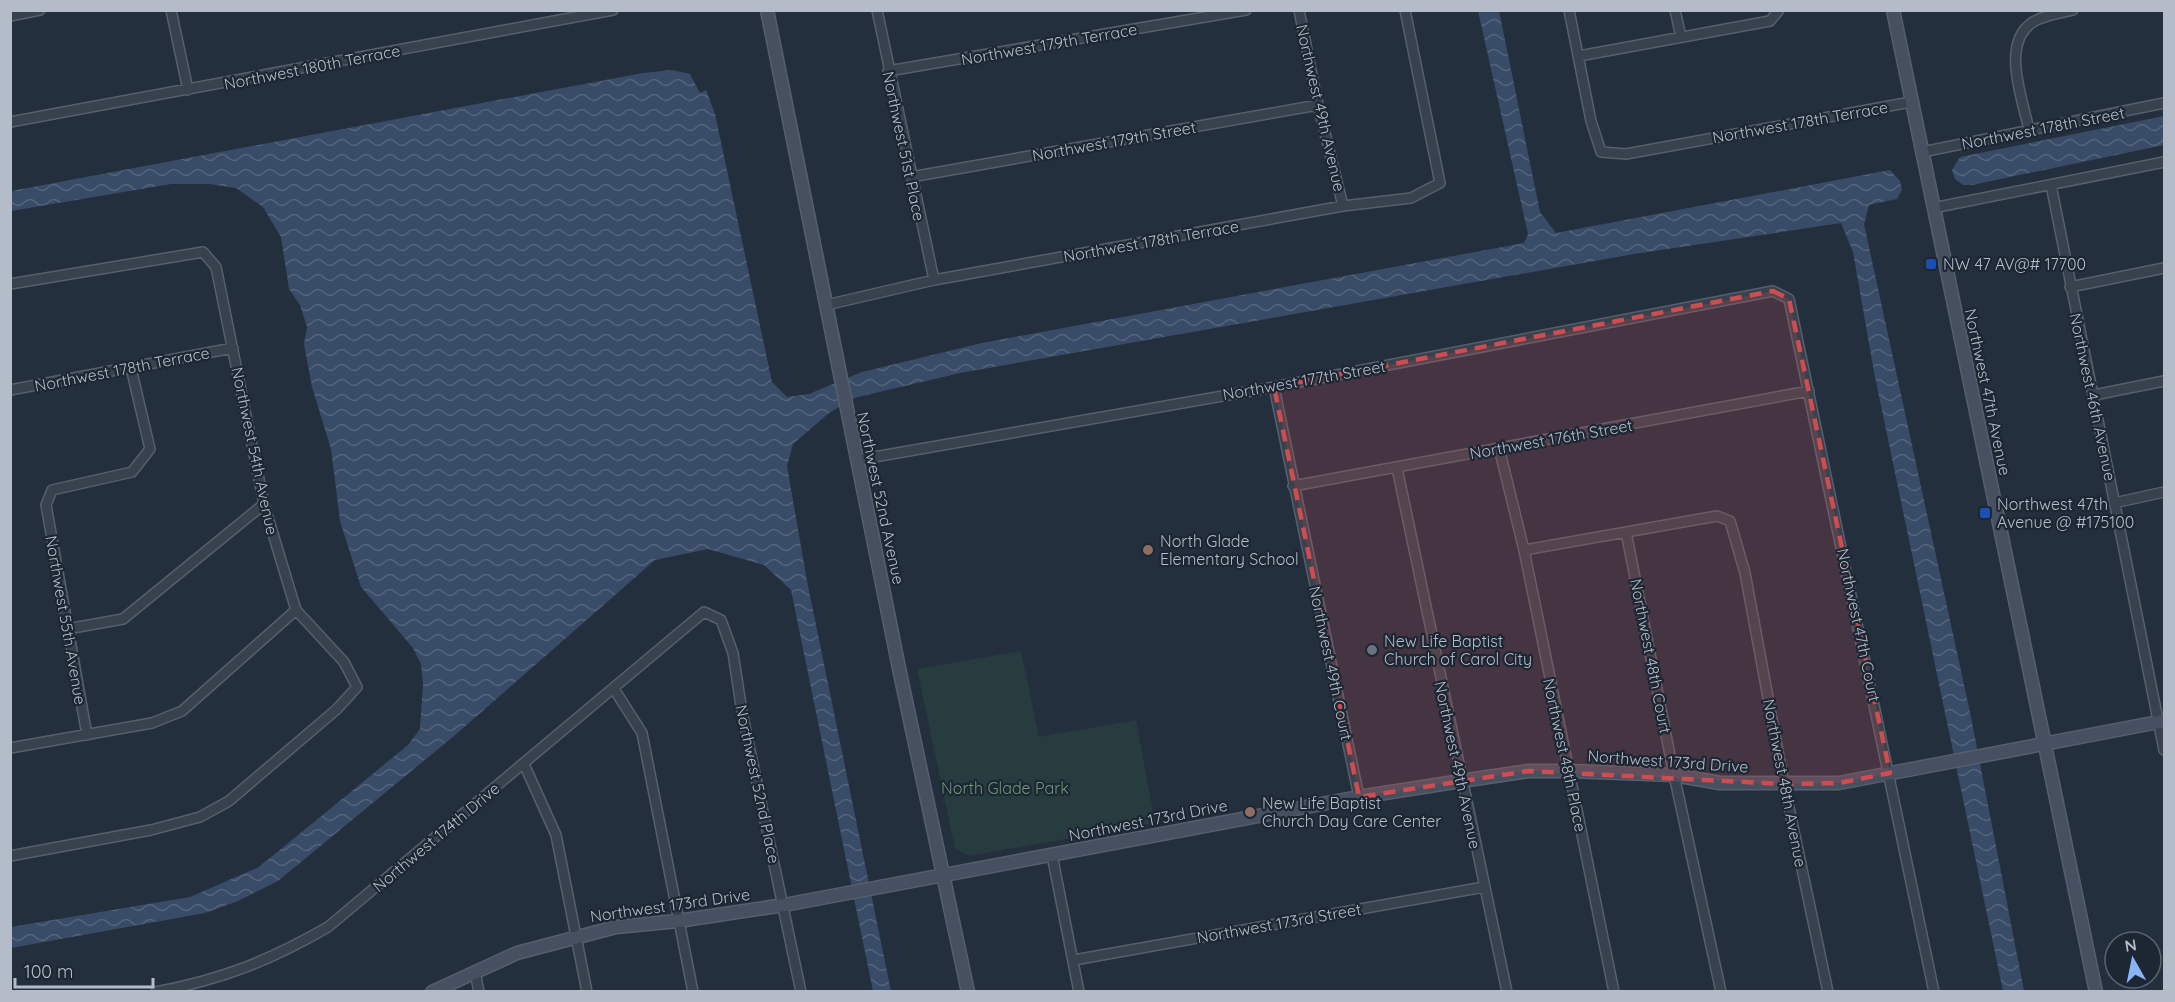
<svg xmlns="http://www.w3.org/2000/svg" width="2175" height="1002" font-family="Quicksand,sans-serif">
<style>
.green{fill:#263c3f}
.water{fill:url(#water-waves)}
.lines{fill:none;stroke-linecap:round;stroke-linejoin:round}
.street-casing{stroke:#565f6c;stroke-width:12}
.secondary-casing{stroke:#565f6c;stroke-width:15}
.street{stroke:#38414e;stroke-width:9}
.secondary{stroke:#465061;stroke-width:12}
.marked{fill:#ce4d50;fill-opacity:0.2;stroke:#ce4d50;stroke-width:4.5;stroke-dasharray:12 8;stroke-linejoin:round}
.transit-dot{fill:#1a4fb4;stroke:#1d2633;stroke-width:2}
.education-dot{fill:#8d6e63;stroke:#1d2633;stroke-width:2}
.worship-dot{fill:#6b7280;stroke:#1d2633;stroke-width:2}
.labels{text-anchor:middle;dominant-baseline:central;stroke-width:4.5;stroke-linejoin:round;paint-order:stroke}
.street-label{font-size:16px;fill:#b4bcc9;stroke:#1d2633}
.poi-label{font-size:16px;fill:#b4bcc9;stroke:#1d2633;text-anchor:start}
.park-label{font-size:16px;fill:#6b9a76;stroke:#1d2633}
</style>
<defs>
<pattern id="water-waves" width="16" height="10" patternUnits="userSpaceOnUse" patternTransform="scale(1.5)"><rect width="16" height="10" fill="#394c67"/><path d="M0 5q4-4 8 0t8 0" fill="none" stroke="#53647b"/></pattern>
</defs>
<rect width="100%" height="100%" fill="#242f3e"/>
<!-- green -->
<path class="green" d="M1021,651L1039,737L1136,720L1155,823L969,856L955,848L917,669Z"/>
<!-- water -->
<path class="water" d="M1478,11H1499L1540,212L1556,233L1890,170L1900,181L1902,190L1897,199L1869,205L1864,224L1971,717L2024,991H2003L1874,372L1853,252L1841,223L1634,254L960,373L854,398L829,413L793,444L787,466L807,581L891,991H873L791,590L764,565L708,549L655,560L454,736L278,881L238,901L205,913L11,948V927L190,897L259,867L408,745L420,729L423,683L421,664L413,648L361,587L340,521L331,449L312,387L304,344L307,327L300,305L289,289L281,237L263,207L236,188L210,184H171L11,211V191L643,73L672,70L690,74L700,93L706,90L715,114L772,382L787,397L809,394L862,372L982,343L1524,243L1528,234Z
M2164,116V145L1972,185H1963L1955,179L1952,170L1960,157Z"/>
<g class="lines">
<!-- street casing -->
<g class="street-casing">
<path id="street" d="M171,10L188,90
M877,10L934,280
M1299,10L1318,105L1343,206
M1569,10L1591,121L1601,152L1626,154L1911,102
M1675,10L1681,37
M10,16L40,10
M1579,56L1770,21L1779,10
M888,71L1246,10
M10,122L613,10
M2029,130C2023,100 2000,43 2033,22C2044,15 2061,13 2073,10
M1922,152L2164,103
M911,177L1318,105
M2051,185L2164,750
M1933,208L2164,162
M10,284L203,252L216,267L264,504L296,610L344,662L357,687L337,709L229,801L200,817L151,830L10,856
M2070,287L2164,268
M826,305L934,280L1343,206L1411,198L1440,183L1405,10
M1274,387L1359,797
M10,390L233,348
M2094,395L2164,381
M1499,448L1524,550L1614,992
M857,460L1274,387L1773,291L1789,299L1934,992
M1397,468L1507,992
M1293,486L1809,391
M2114,503L2164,492
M1626,532L1674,775L1721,992
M1524,550L1717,516L1730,521L1745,573L1784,784L1828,992
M67,629L123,619L264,504
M614,689L642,733L693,992
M87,735L46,505L52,490L132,472L150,449L131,368
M10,748L152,723L182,711L296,610
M524,764L556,835L587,992
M1052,855L1079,992
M1074,960L1484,887
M475,972L479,992
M156,992C223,979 269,961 328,927L704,612L721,620L733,653L742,712L801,992"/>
</g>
<!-- secondary casing -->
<g class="secondary-casing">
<path id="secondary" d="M767,10L900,673L968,992
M1893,10L2096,992
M432,992L517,953L616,927L678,921L784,905L1359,797L1461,781L1528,771H1569L1674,775L1720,783H1839L2164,721"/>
</g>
<!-- street -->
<use href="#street" class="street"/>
<!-- secondary -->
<use href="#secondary" class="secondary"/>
</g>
<!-- marked area -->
<path class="marked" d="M1773,291L1789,299L1890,773L1839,783L1784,784L1528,771L1359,797L1274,387Z"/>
<!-- markers -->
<g class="transit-dot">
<rect x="1925" y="258" width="12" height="12" rx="3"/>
<rect x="1979" y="507" width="12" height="12" rx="3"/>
</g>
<g class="education-dot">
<circle cx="1148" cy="550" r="6"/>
<circle cx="1250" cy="812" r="6"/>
</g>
<circle class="worship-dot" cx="1372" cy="650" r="6"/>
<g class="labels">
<!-- street labels -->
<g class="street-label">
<text transform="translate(1049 44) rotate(-10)">Northwest 179th Terrace</text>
<text transform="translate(312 67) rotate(-11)">Northwest 180th Terrace</text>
<text transform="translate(1321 108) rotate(77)">Northwest 49th Avenue</text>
<text transform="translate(1800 122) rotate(-10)">Northwest 178th Terrace</text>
<text transform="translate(2043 128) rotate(-11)">Northwest 178th Street</text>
<text transform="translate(1114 141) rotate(-10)">Northwest 179th Street</text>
<text transform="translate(904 146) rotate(78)">Northwest 51st Place</text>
<text transform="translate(1151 241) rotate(-10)">Northwest 178th Terrace</text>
<text transform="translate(122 369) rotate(-11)">Northwest 178th Terrace</text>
<text transform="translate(1304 380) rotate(-10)">Northwest 177th Street</text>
<text transform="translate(1988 392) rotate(78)">Northwest 47th Avenue</text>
<text transform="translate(2093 397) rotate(78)">Northwest 46th Avenue</text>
<text transform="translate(1551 439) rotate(-10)">Northwest 176th Street</text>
<text transform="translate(255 451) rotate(78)">Northwest 54th Avenue</text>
<text transform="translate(881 498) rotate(78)">Northwest 52nd Avenue</text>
<text transform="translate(66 620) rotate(80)">Northwest 55th Avenue</text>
<text transform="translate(1859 625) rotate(78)">Northwest 47th Court</text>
<text transform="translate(1651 656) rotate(79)">Northwest 48th Court</text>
<text transform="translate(1331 663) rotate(78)">Northwest 49th Court</text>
<text transform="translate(1565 755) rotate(78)">Northwest 48th Place</text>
<text transform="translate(1668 761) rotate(4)">Northwest 173rd Drive</text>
<text transform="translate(1458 765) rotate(78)">Northwest 49th Avenue</text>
<text transform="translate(1785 783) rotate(79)">Northwest 48th Avenue</text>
<text transform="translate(758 784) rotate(78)">Northwest 52nd Place</text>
<text transform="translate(1148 820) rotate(-11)">Northwest 173rd Drive</text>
<text transform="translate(436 837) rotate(-40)">Northwest 174th Drive</text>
<text transform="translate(670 905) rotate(-8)">Northwest 173rd Drive</text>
<text transform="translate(1279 923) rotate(-10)">Northwest 173rd Street</text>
</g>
<!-- poi labels -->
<g class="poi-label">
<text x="1943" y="264">NW 47 AV@# 17700</text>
<text x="1997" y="504">Northwest 47th<tspan x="1997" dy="18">Avenue @ #175100</tspan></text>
<text x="1160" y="541">North Glade<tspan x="1160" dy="18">Elementary School</tspan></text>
<text x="1384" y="641">New Life Baptist<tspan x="1384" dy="18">Church of Carol City</tspan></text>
<text x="1262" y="803">New Life Baptist<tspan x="1262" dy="18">Church Day Care Center</tspan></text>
</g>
<!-- park labels -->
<g class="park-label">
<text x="1005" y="788">North Glade Park</text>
</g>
</g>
<!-- border -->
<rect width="2175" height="1002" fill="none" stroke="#b4bcc9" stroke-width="24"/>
<!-- north arrow -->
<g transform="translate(2133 960) rotate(351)"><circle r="28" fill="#1d2633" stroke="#59626f" stroke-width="1.5"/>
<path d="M0-4.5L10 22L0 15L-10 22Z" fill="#8ab4f8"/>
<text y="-9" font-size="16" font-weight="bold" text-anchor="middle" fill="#b4bcc9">N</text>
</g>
<!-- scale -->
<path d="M15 978v9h138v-9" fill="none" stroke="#b4bcc9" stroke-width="3"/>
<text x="24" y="978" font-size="18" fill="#b4bcc9" stroke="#1d2633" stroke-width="4.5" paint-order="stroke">100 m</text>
</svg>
